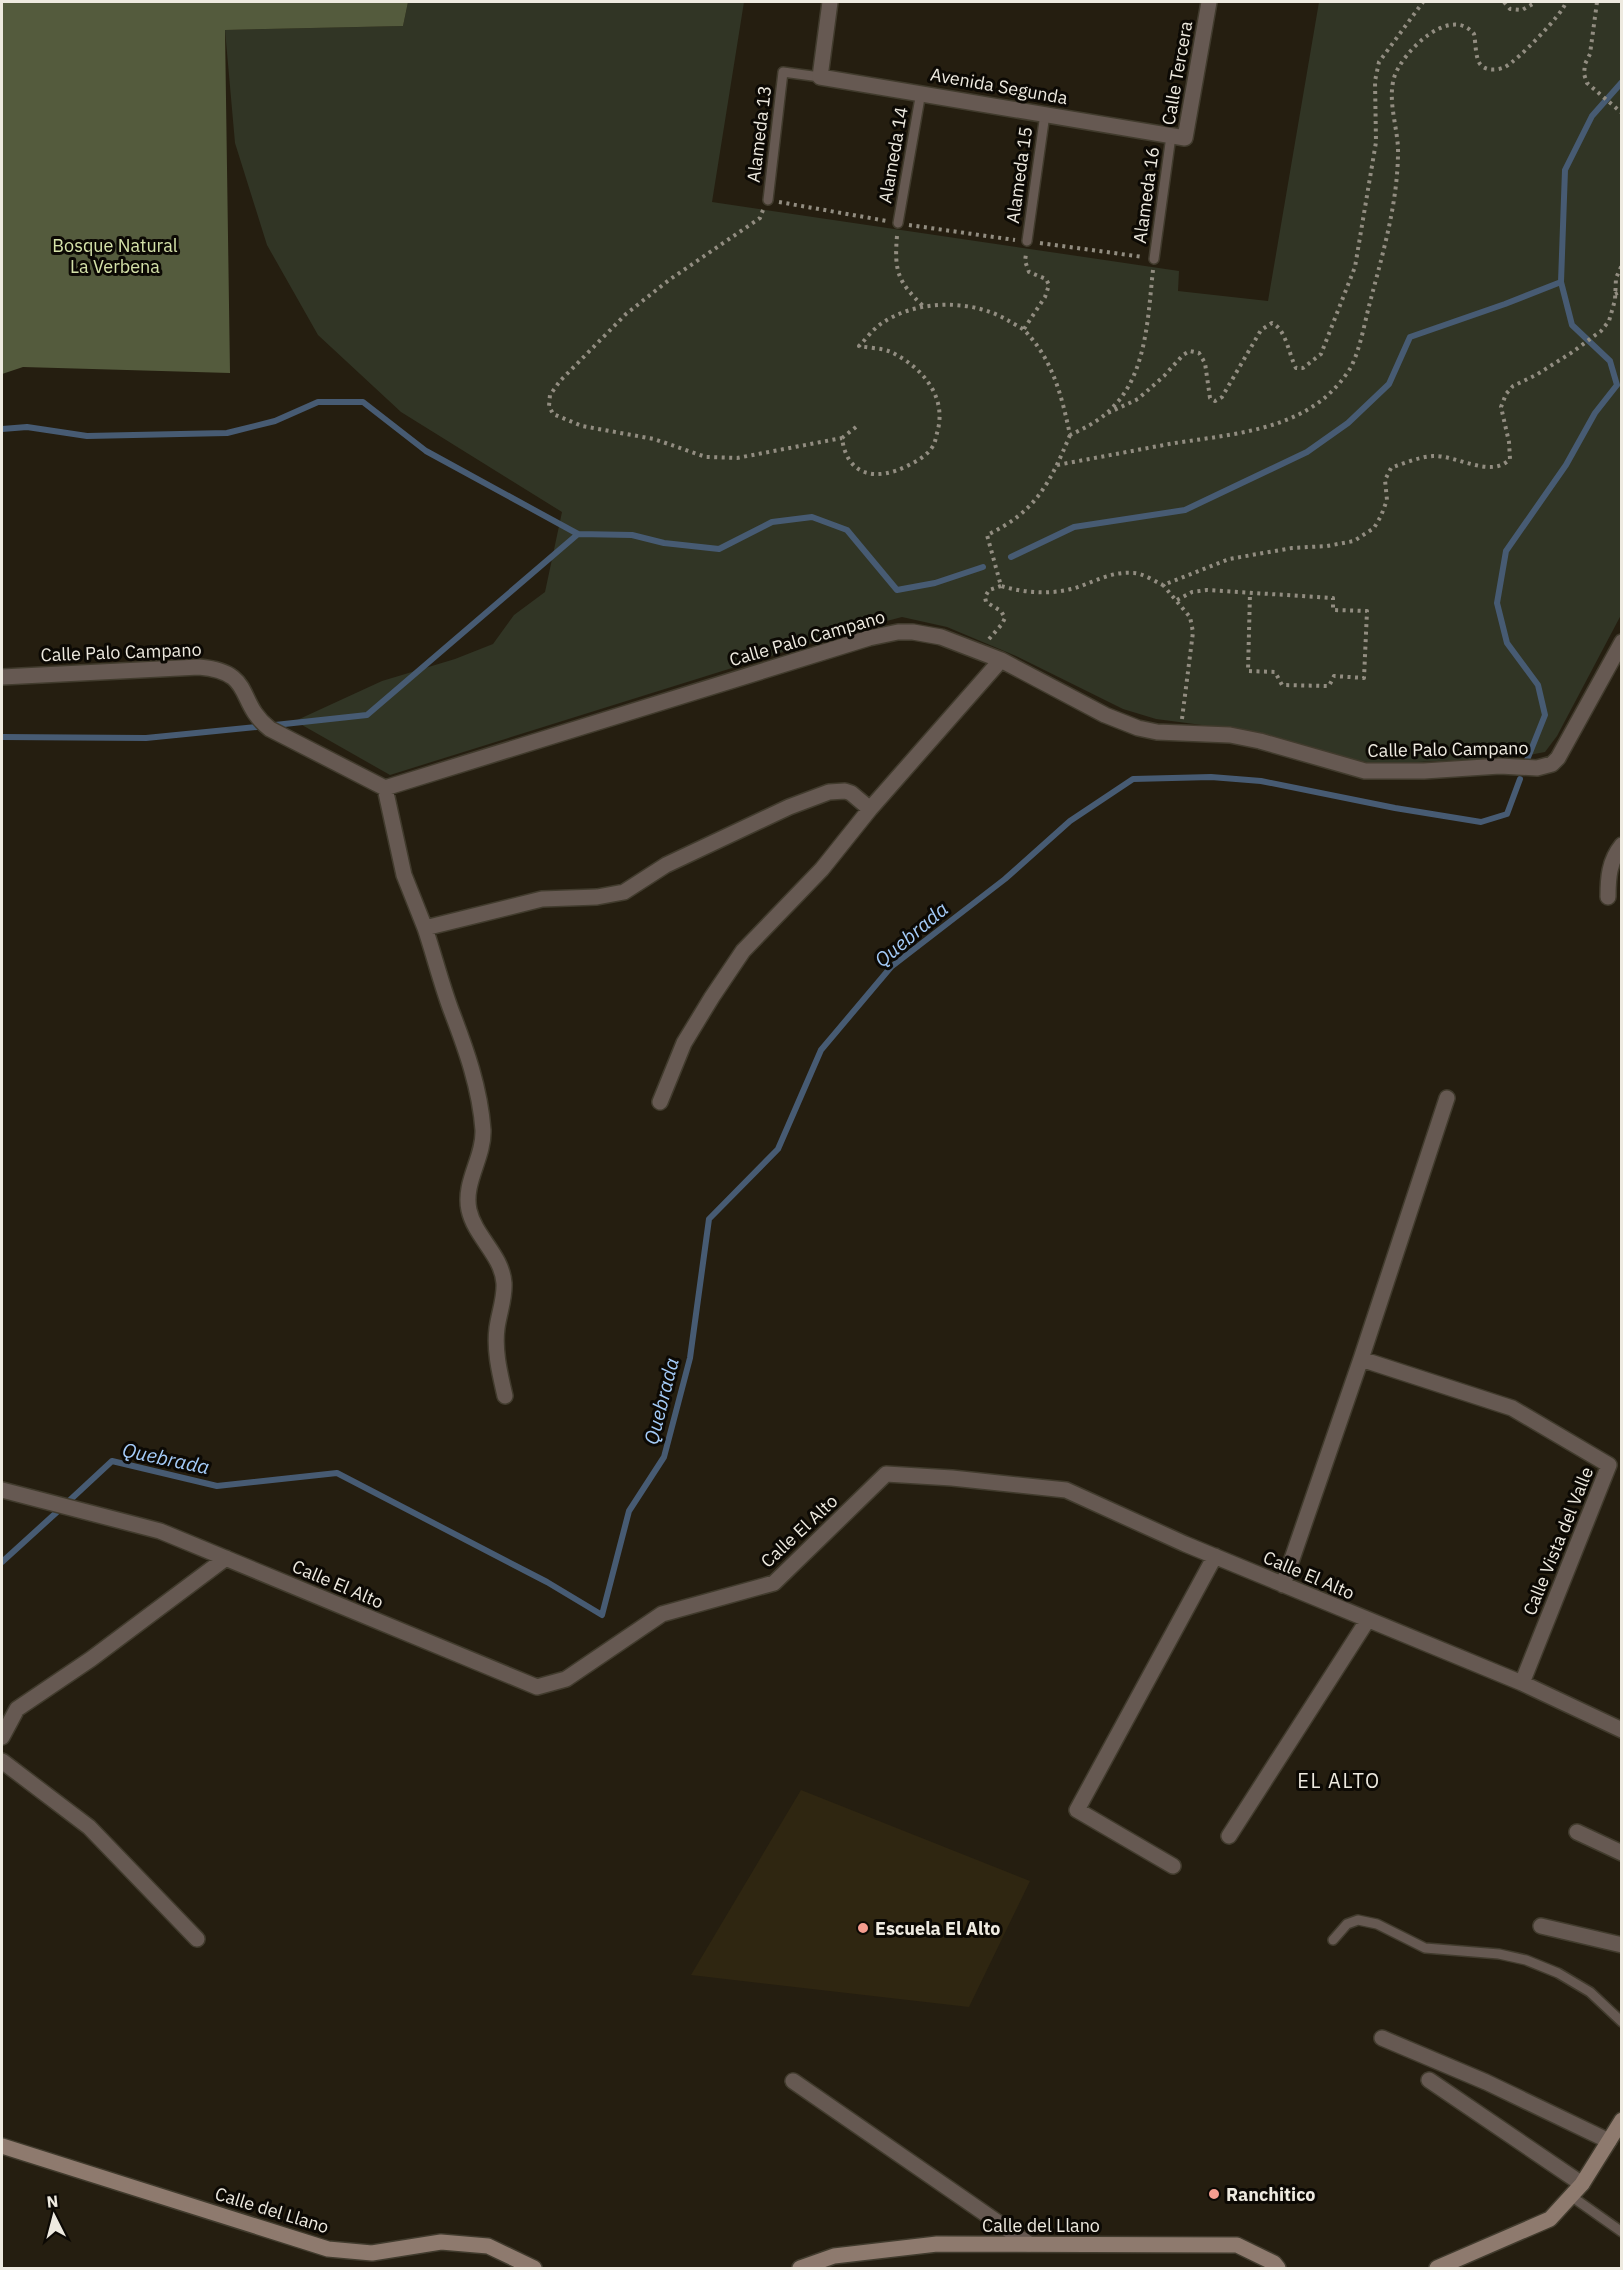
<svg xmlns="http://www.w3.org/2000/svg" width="1623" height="2270" font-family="'IBM Plex Sans',sans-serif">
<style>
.built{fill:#2f2611}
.green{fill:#313525}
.forest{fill:#545b3d}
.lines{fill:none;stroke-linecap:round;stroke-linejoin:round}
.stream{stroke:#475b73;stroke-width:6}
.service-casing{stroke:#413b2d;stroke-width:12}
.minor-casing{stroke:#413b2d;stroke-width:18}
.secondary-casing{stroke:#413b2d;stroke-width:18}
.path{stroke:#928d81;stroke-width:4;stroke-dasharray:3 4.5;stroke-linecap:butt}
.service{stroke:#665952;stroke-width:9}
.minor{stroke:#665952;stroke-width:15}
.secondary{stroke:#8e7a6e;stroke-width:15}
.poi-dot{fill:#f59d8f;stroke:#0c0904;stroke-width:2}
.labels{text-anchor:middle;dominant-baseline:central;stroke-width:6;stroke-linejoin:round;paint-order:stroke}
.street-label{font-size:18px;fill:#eeeae0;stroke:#0c0904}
.park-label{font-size:18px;fill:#d5e2a9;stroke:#0c0904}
.poi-label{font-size:18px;font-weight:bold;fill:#eeeae0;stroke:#0c0904;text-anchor:start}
.water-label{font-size:20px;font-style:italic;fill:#a4cbf8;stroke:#0c0904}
.neighbourhood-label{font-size:20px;letter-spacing:1.5px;fill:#eeeae0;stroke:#0c0904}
</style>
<rect width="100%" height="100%" fill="#251e10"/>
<!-- built -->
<path class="built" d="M801,1790L1030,1881L969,2007L691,1975Z"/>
<!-- green -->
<path class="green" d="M408,2H744L712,202L1179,271L1178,291L1268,301L1319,2H1621V615L1557,736L1545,752L1519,757L1378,764L1349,759L1263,733L1156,719L1123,709L1016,656L947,627L902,617L860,628L390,775L295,721L382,681L455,659L493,644L514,615L545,592L562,512L401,412L318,335L267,245L235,143L225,30L403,26Z"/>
<!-- forest -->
<path class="forest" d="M2,2H408L403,26L225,30L230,373L23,367L2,374Z"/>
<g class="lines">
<!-- stream -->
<path class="stream" d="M2,429L27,427L87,436L227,433L275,421L318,402H363L426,451L578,534L632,535L664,543L719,549L772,522L812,517L847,530L897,590L935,583L983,567
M1011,557L1074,527L1185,510L1307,452L1348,423L1389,384L1410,337L1505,304L1561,282
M275,725L367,715L578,534
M2,737L146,738L257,727
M1527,760L1545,715L1538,685L1507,643L1497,603L1506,551L1566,465L1595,413L1617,385L1610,361L1572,325L1561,282L1565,170L1592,116L1622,82
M70,1500L112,1461L217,1486L337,1473L547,1582L602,1615L629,1511L664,1457L690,1358L709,1219L778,1149L821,1050L891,967L1005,879L1070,821L1133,779L1211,777L1261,781L1395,808L1481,822L1507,814L1520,779
M2,1562L57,1512"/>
<!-- service casing -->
<g class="service-casing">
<path id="service" d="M768,200L783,72L820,77
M898,223L921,92
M1027,241L1045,114
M1154,259L1171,136
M1333,1940L1347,1924L1358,1920L1377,1924L1425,1948L1499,1954L1526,1960L1558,1973L1590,1992L1622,2022
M1571,2196L1622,2232"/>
</g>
<!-- minor casing -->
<g class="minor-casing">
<path id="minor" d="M830,2L820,77L1185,138L1209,2
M2,677L199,667C256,672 235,702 270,729L385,788L869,638L898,632H913L941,637L1001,660L1105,715L1138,728L1157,732L1230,735L1260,741L1365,771H1424L1500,766L1537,768L1552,764L1558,758L1622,642
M385,788L404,875L425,928L542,899L597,897L624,892L666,865L789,807L829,792L845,791L851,793L870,809
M1608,897C1608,878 1609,861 1622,845
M425,928C434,955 441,983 451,1010C466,1049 480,1088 483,1130C484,1158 463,1182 469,1210C475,1237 502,1255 504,1283C505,1298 499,1313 497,1328C494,1351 500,1374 505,1396
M660,1102L684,1043L712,997L743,951L822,869L870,809L1001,660
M1361,1359L1512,1408L1609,1465L1522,1683
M2,1490L160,1531L537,1687L566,1679L662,1614L774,1583L886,1474L952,1478L1066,1490L1185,1544L1522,1683L1622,1730
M1283,1585L1361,1359L1447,1098
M2,1737L17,1709L91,1659L226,1558
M2,1761L89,1827L197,1939
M1577,1832L1622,1853
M1229,1836L1367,1621
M1173,1866L1077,1810L1215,1556
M1541,1926L1622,1945
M1382,2038L1486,2082L1609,2141
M1429,2080L1582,2184
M793,2081L1029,2244"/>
</g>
<!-- secondary casing -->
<g class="secondary-casing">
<path id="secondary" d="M2,2146L328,2249L372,2253L441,2242L488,2246L534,2268
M800,2268L834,2256L937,2244L1237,2245L1274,2263L1278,2268
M1437,2268L1550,2219L1582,2184L1622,2120"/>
</g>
<!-- path -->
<path class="path" d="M1504,2L1510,9L1522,10L1536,2
M1597,2L1590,54L1585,64L1584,74L1587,83L1622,113
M779,202L887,221
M763,210L760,218L669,280L626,314L560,381L550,395L549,406L553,414L582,426L654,439L706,457L737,458L842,438
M909,225L1015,240
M897,236C894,272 898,282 924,307
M1040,243L1143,257
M1615,294L1622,291
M1024,329L1045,297L1049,285L1046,279L1029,272L1025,261L1026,254
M1108,413L1138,399L1164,376L1183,355L1190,351L1199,353L1205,363L1210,398L1215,401L1222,397L1261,330L1272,323C1286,329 1289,355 1296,368H1303L1321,354L1355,267L1376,142L1375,81L1379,62L1423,2
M856,427L842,438C847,477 877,481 907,466C917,461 927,456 933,446C935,443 936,437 937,433C948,397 922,367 891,352C882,348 869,348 859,346C866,339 873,329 882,323C918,299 973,299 1009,321C1014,324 1021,327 1025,331C1053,360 1062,397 1070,435C1085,428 1101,420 1113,407C1147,373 1148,315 1153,270
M1070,435C1050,483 1036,512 987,535L1001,586C1025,593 1050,595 1075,588C1094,582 1112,571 1133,573C1143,573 1154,581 1163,585
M1057,465C1095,458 1132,451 1169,444C1224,435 1293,432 1334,389C1340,383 1347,374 1351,367C1360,349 1364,326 1369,306C1382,256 1397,207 1398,155C1399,130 1387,103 1394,78C1401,53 1450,4 1474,34C1476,43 1475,61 1482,66C1488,71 1498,70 1505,67C1517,61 1563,14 1566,2
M1177,600L1192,592L1207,590L1333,598V610L1367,611L1364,678L1334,676L1329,686L1282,685L1275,672L1248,671L1250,593
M989,639L1002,624L1005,618L1001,611L986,602L985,597L989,590L1001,586
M1182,719L1193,632L1190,617L1163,585L1229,559L1292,548L1327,546L1354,541L1374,528L1381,516L1387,500L1385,480L1391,468C1404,463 1419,457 1433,456C1457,455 1491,479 1510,459L1509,442L1501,407L1506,394L1513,386L1536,375L1571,353L1601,331L1609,321L1615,300L1616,278L1622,265"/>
<!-- service -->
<use href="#service" class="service"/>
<!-- minor -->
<use href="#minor" class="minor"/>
<!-- secondary -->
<use href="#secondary" class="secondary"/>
</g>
<!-- markers -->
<g class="poi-dot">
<circle cx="863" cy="1928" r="6"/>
<circle cx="1214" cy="2194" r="6"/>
</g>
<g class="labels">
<!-- street labels -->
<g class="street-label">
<text transform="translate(1177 73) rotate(-80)">Calle Tercera</text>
<text transform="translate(999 86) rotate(10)">Avenida Segunda</text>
<text transform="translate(759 134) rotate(-83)">Alameda 13</text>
<text transform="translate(893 155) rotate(-80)">Alameda 14</text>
<text transform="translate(1019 175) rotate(-82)">Alameda 15</text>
<text transform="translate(1146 195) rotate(-82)">Alameda 16</text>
<text transform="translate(807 638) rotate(-16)">Calle Palo Campano</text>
<text transform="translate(121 652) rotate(-2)">Calle Palo Campano</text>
<text transform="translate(1448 749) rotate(-1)">Calle Palo Campano</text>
<text transform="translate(799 1531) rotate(-43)">Calle El Alto</text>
<text transform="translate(1558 1541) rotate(-68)">Calle Vista del Valle</text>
<text transform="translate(1309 1575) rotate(23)">Calle El Alto</text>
<text transform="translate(338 1584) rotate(23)">Calle El Alto</text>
<text transform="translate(272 2210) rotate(17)">Calle del Llano</text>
<text x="1041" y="2225">Calle del Llano</text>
</g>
<!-- park labels -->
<g class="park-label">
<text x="115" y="245">Bosque Natural<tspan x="115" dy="21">La Verbena</tspan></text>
</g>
<!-- poi labels -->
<g class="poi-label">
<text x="875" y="1928">Escuela El Alto</text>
<text x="1226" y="2194">Ranchitico</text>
</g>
<!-- water labels -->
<g class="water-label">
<text transform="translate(911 934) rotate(-40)">Quebrada</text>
<text transform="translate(661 1401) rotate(-76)">Quebrada</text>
<text transform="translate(166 1458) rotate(12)">Quebrada</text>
</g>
<!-- neighbourhood labels -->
<g class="neighbourhood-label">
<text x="1339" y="1780">EL ALTO</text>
</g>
</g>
<!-- border -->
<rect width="1623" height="2270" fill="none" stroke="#eeeae0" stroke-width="6"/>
<!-- north arrow -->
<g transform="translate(54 2216) rotate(354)" stroke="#0c0904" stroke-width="4.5" paint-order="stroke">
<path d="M0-4.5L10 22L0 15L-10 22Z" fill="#eeeae0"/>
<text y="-9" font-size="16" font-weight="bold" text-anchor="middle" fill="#eeeae0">N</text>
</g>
</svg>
